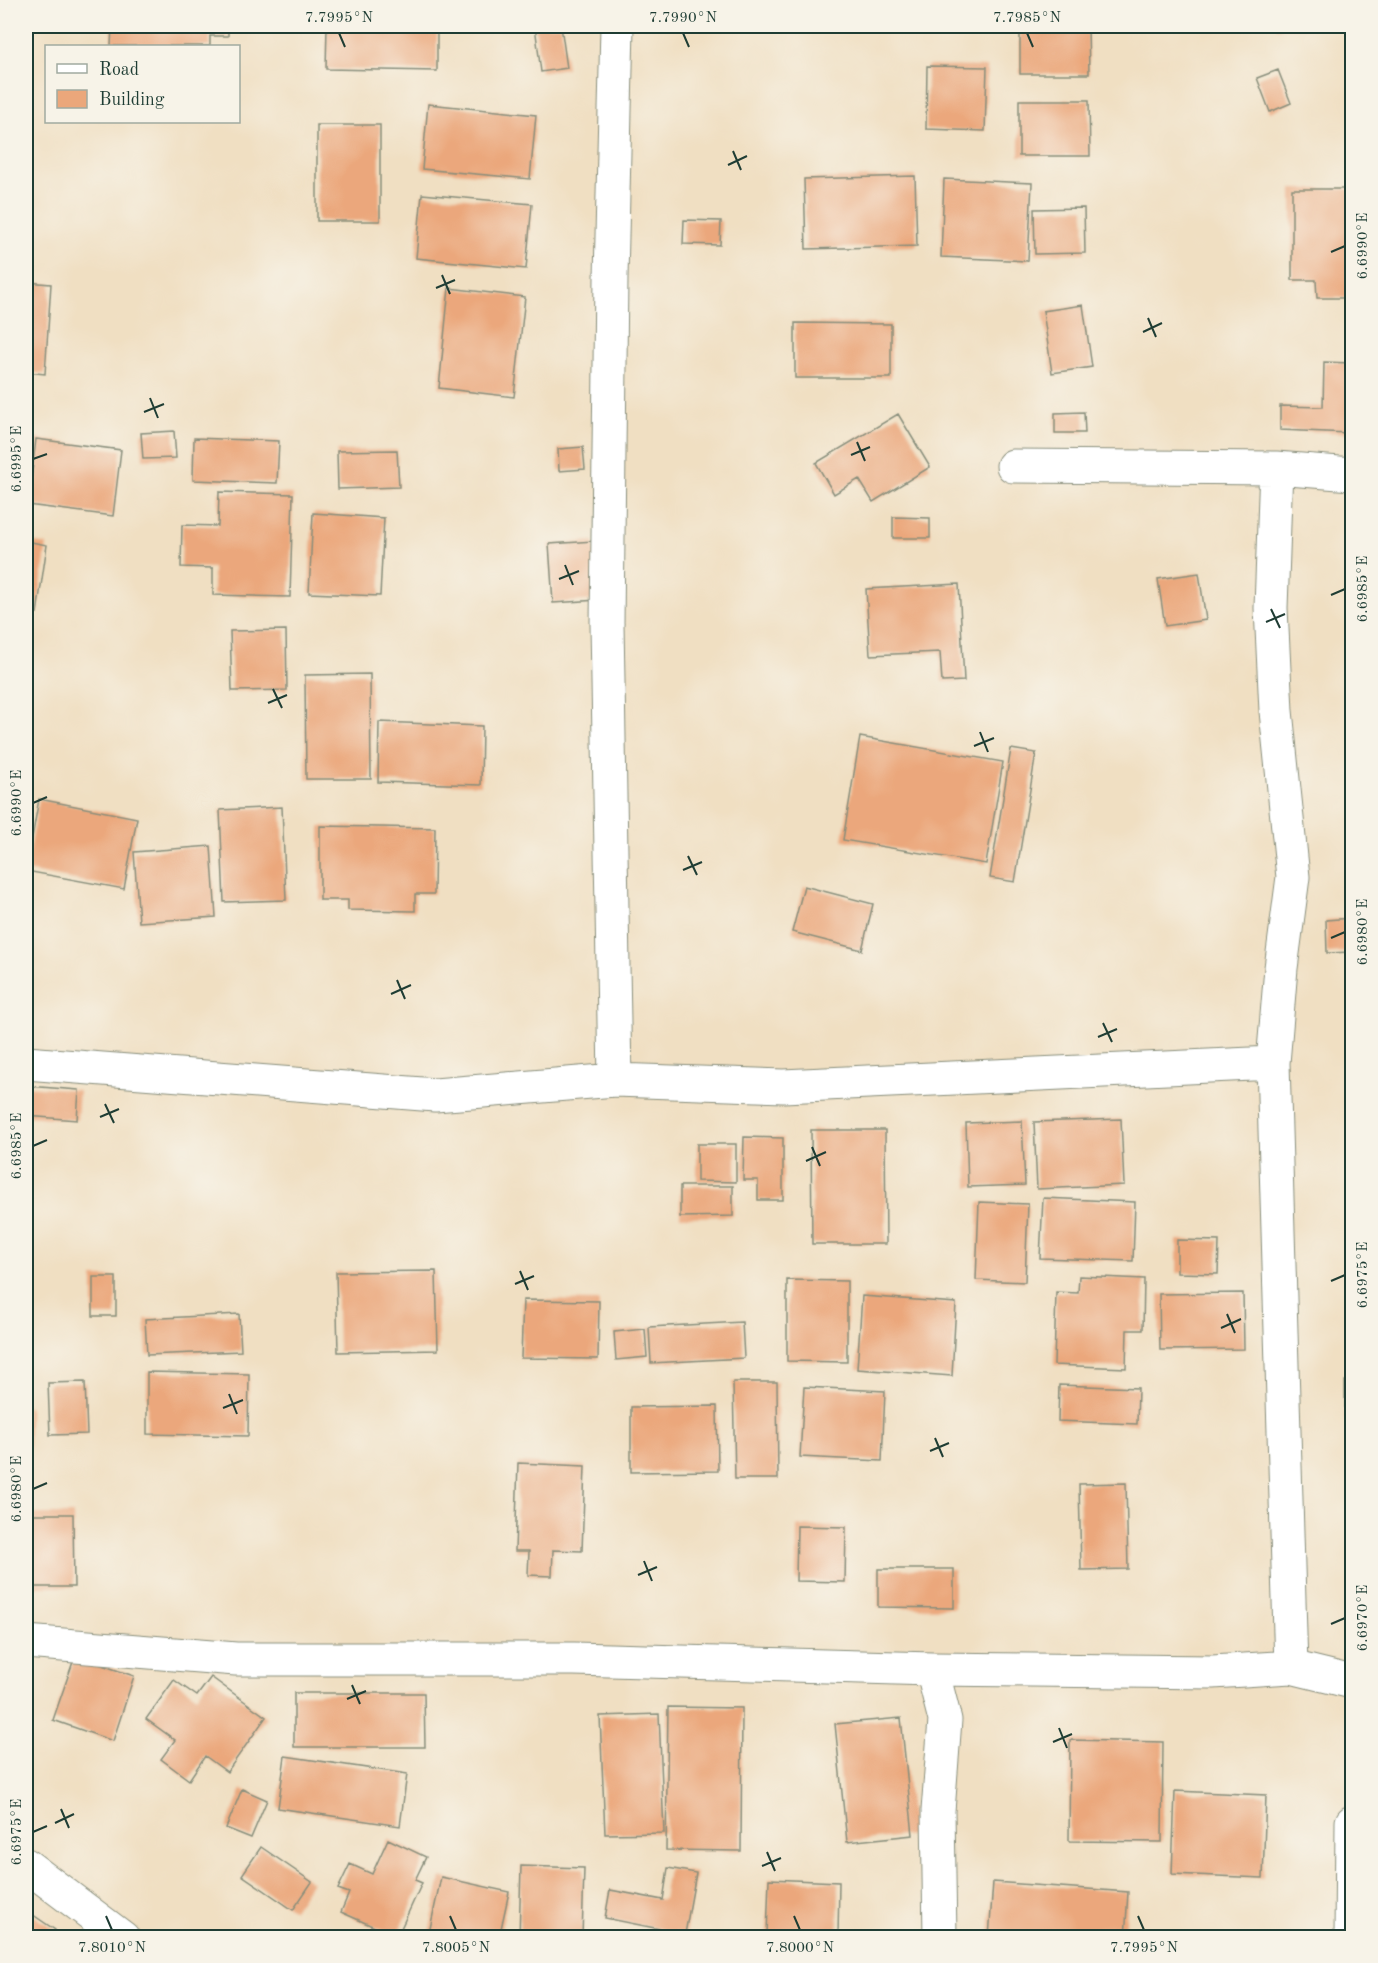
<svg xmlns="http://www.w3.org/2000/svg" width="1378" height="1963" font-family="'Old Standard TT',serif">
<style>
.building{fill:#eba77b}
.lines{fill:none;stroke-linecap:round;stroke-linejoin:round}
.minor-casing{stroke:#888e7b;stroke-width:35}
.minor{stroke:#fff;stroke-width:33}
.ticks{fill:none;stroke:#1f3d34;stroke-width:2}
.neatline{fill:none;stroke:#1f3d34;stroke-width:2}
.ticks-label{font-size:15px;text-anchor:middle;fill:#1f3d34}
</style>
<rect width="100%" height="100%" fill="#f7f3e8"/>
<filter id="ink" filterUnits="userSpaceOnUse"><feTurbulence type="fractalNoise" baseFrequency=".0167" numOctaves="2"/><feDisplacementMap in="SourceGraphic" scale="12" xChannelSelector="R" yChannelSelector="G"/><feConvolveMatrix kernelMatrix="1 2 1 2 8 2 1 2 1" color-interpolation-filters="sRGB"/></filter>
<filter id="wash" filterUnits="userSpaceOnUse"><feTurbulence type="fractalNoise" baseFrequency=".008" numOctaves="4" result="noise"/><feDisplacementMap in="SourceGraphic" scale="24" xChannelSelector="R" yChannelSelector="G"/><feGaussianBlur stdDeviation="1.35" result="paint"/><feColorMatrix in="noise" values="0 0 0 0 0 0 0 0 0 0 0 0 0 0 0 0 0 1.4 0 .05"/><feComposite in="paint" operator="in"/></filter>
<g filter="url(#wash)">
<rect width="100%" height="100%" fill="#f0dfc2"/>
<g id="blocks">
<!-- building -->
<path class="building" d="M112,26H228V36H210V46H111Z
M327,26H437V71L326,69Z
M535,26H561L567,68L541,72Z
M942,26H999L998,32L942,30Z
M1020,26H1088L1089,74H1020Z
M1276,26H1320V28H1276Z
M927,66L987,67L985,131L926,129Z
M1278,70L1291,103L1270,112L1257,78Z
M1019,100H1089L1090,156H1019Z
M428,104L536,115L530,179L422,169Z
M317,125H380V221H317Z
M915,176L917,246L806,249L804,179Z
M944,179L1032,183L1028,261L941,257Z
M1292,189H1352V298H1317L1316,280H1292Z
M422,194L532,204L526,269L416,258Z
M1084,208L1085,253L1035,254L1034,209Z
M684,220L721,221L720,245L683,244Z
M26,282L51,284L45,374L26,372Z
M449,288L525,297L514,397L439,388Z
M1083,305L1092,367L1052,373L1043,311Z
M795,323L891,324V378H795Z
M1324,362L1351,363L1349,433L1280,430V406L1323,407Z
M1084,412L1085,433H1055V413Z
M898,414L930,467L873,502L859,479L834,494L816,463Z
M174,431L176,458L143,459L141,433Z
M194,438L279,441L277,483L193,480Z
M36,439L121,450L113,516L28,505Z
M583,447L585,469L559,471L558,449Z
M397,450L399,487L338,489L337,451Z
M219,492L293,494L290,597L213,595V568L181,567L182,525L218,526Z
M313,513L384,518L380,596L309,593Z
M893,517L930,518V538H893Z
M26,541L47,545L37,613L26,611Z
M594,541L598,600L553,603L549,544Z
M1199,573L1206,620L1165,626L1158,579Z
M1350,574H1352V598H1351Z
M959,584L964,681L942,682L940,652L870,655L866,589Z
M286,630L287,690L232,691L230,631Z
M370,674L371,779H306L305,675Z
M379,722L482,726L481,785L378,782Z
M860,737L1003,762L986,864L843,840Z
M1011,749L1036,753L1015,882L990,878Z
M39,799L137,818L124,889L26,871Z
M282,807L286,900L224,902L220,810Z
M320,826L435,828L434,894H415V911L348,910V900H320Z
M211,846L216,917L139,922L134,852Z
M804,886L873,904L862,950L792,932Z
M1352,918V952L1327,953L1326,920Z
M27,1086L79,1090L77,1120L26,1116Z
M1121,1119L1124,1185L1037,1189L1034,1122Z
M1022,1121L1025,1185L968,1187L966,1123Z
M811,1130H885L886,1244H812Z
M744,1137L783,1138V1200H758V1180H743Z
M697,1144H736V1182L697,1181Z
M680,1186H733V1216L680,1217Z
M1043,1198L1135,1202L1133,1261L1040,1258Z
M979,1202L1028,1204L1025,1282L976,1280Z
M1177,1240L1219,1241L1218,1274L1177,1273Z
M436,1271L438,1350L338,1352L336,1272Z
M1079,1276L1144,1279L1143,1330H1127L1126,1368L1054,1365L1056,1292L1078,1293Z
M93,1277H116V1316H93Z
M787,1280L847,1281V1362L787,1361Z
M1243,1293L1244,1349L1160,1350L1159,1294Z
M862,1296L956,1303L952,1376L857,1369Z
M523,1300L599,1301L598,1359L521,1358Z
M239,1314L241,1351L147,1355L145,1319Z
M742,1322L744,1358L651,1363L649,1327Z
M645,1329L647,1357L616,1360L614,1332Z
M147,1372L249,1374L248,1436L147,1434Z
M1345,1381H1352V1420L1345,1419Z
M85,1382L87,1434L50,1435L48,1383Z
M733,1382H777L778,1479H735Z
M1059,1385L1138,1388L1137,1424L1058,1421Z
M804,1387L885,1391L882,1461L800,1457Z
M717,1406L718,1471L631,1472V1407Z
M26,1407H29L28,1474H26Z
M518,1463L585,1466L582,1551L553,1550L552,1576L528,1575L529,1551H515Z
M1126,1483L1128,1569L1081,1570L1079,1484Z
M26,1514H73L74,1587H26Z
M797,1526L846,1527L845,1582L796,1581Z
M878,1569H954V1608L878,1607Z
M75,1656L134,1676L113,1741L53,1720Z
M211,1677L266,1717L227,1772L205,1756L189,1780L161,1759L175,1740L146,1719L174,1680L197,1696Z
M294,1693H424L425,1747H294Z
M668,1707L742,1708L741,1851L666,1850Z
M659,1714L664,1833L605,1834L600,1716Z
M901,1718L913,1835L847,1842L835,1724Z
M1070,1740L1163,1742L1162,1842L1069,1841Z
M285,1756L407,1774L400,1826L278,1808Z
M242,1789L267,1800L251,1838L226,1828Z
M1175,1791L1266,1795L1263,1878L1172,1874Z
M388,1839L426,1857L415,1880L422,1883L397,1937L341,1912L349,1893L338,1889L350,1864L372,1874Z
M261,1847L312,1882L293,1910L242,1875Z
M521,1866L584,1868L582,1938H519Z
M668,1868L696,1873L685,1934L605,1918L610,1890L663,1900Z
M441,1877L509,1892L499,1938H428Z
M769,1879L839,1882L838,1937L767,1935Z
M993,1882L1128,1892L1125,1938H989Z
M26,1910L55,1930L50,1938H26Z
M863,1933L899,1935L898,1938H862Z"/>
</g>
</g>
<g filter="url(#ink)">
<use href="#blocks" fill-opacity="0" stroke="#888e7b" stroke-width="1.5"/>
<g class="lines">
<!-- minor casing -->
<g class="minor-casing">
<path id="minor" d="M1013,466L1276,468L1352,474
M1276,468L1271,608L1276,711L1293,877L1281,968L1273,1063L1291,1667
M26,1063L435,1095L615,1080L783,1086L1273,1063
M615,1080L607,624L611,278L617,26
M26,1642L236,1659H574L932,1669L1213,1672L1291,1667L1352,1682
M932,1669L945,1720L938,1811L940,1938
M26,1865L123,1938
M1351,1938L1352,1822"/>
</g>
<!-- minor -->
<use href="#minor" class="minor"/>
</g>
</g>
<!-- ticks -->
<path class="ticks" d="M339,33L345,47M683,33L689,47M1027,33L1033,47M733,151L741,170M728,165L747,156M1331,252L1345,246M442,275L450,294M436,288L455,280M1148,318L1156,337M1143,332L1162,323M150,398L158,418M144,412L164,404M857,442L865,461M851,455L870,447M33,459L47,454M565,565L573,585M559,579L579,571M1331,595L1345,589M1271,609L1280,628M1266,622L1285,614M273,689L282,708M268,703L287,695M980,732L988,752M974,746L994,738M33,803L47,797M688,856L697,875M683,870L702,862M1331,938L1345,932M397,980L405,999M391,994L411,985M1103,1023L1112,1042M1098,1037L1117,1029M105,1104L114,1123M100,1117L119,1109M33,1146L47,1140M812,1147L820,1166M806,1161L826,1152M520,1271L528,1290M1331,1281L1345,1275M515,1284L534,1276M1227,1314L1235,1333M1221,1328L1241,1319M229,1394L237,1414M223,1408L243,1400M935,1438L943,1457M930,1451L949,1443M33,1489L47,1483M644,1561L652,1581M638,1575L657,1567M1331,1624L1345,1618M352,1685L360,1704M347,1699L366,1691M1059,1728L1067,1748M1053,1742L1072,1734M61,1809L69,1828M55,1823L74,1814M33,1832L47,1826M767,1852L775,1871M762,1866L781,1858M106,1916L112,1930M450,1916L456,1930M794,1916L800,1930M1138,1916L1144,1930"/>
<!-- margin -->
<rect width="1378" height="1963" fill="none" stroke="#f7f3e8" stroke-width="66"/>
<!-- legend -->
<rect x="45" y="45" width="195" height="78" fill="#f7f3e8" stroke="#a1aaa0" stroke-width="1.5"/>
<rect x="57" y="64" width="30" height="9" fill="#ffffff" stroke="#a1aaa0" stroke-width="1.5"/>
<text x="99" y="75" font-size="18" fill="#1f3d34">Road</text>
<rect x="57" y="90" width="30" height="18" fill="#eba77b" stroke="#a1aaa0" stroke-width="1.5"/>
<text x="99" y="105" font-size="18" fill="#1f3d34">Building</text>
<rect x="33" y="33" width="1312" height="1897" class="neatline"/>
<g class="ticks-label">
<text x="339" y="22">7.7995°N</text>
<text x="683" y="22">7.7990°N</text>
<text x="1027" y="22">7.7985°N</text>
<text transform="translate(1362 246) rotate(-90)" y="5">6.6990°E</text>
<text transform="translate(16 459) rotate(-90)" y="5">6.6995°E</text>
<text transform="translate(1362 589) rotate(-90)" y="5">6.6985°E</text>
<text transform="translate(16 803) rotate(-90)" y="5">6.6990°E</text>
<text transform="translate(1362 932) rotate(-90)" y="5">6.6980°E</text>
<text transform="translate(16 1146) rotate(-90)" y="5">6.6985°E</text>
<text transform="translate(1362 1275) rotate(-90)" y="5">6.6975°E</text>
<text transform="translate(16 1489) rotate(-90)" y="5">6.6980°E</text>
<text transform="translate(1362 1618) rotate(-90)" y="5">6.6970°E</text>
<text transform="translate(16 1832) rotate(-90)" y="5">6.6975°E</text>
<text x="112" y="1952">7.8010°N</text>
<text x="456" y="1952">7.8005°N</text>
<text x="800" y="1952">7.8000°N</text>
<text x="1144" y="1952">7.7995°N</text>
</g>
</svg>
